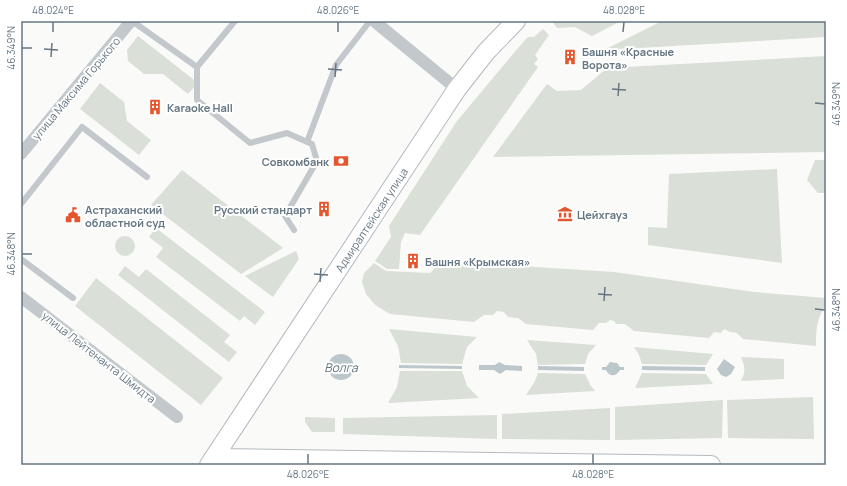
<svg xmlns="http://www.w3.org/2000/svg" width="847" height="486" font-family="Manrope,sans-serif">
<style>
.green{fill:#dadfd7}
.water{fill:#bbc7cb}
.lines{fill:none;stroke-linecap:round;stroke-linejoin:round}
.secondary-casing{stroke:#b3babf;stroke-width:20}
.lane{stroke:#c3c8cc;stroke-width:6}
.street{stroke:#c3c8cc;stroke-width:12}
.secondary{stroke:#fff;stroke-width:18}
.ticks{fill:none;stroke:#657683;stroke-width:1.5}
.labels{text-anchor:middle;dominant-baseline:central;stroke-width:4;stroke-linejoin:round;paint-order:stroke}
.poi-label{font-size:11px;font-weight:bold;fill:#657683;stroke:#fff;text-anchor:start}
.street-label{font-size:11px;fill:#657683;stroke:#fff}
.water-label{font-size:12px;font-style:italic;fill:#60757c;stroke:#fff}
.neatline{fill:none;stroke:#657683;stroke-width:1.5}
.ticks-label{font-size:10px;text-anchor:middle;fill:#657683}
</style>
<rect width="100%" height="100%" fill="#fafaf8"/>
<!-- green -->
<path class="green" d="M552,21H621L592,36L575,27L557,28Z
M662,21H826V37L604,50Z
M543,29L549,35L535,55L538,59L534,64L538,67L420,235L405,233L401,242L399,269H387L375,261L391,237L389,226L457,121L518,48L528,37H534Z
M138,36L198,83L188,94L163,74H144L128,61L127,50Z
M826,56V152L493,157L547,84L557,91L581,90L607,68Z
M100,83L124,102L127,121L151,140L139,155L80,109Z
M815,160H826V193H818L807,180Z
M777,169L782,263L648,245V227L667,228L669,174Z
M182,170L283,248L241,274L151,205Z
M156,228L265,312L255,325L244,316L240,321L156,257L163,248L149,237Z
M115 246a10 10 0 1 1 20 0a10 10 0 1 1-20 0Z
M296,251L299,259L273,297L245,276Z
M442,261L614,272L754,292L826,298C826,306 823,309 820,316C816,325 816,336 816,346L743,339L737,333L730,332L724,329L721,333L714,332L709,338L634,331L625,324H616L614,321L610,320L606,323H599L593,330L526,324L518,318L508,317L504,312L497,311L493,315H484L474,322L390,314L375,305L366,294L362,282L364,273L374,263L386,271L430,273Z
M125,266L139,277L146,269L230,335L224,342L237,352L229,362L118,275Z
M96,278L223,378L201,405L75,306Z
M389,329L477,337L467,347L462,364L401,363L398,346Z
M527,340L596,345L588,354L585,364L538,365L536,354Z
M634,347L713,354L706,365L642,364L639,355Z
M741,357L784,359V379L741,381C746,372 745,366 741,357Z
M400,371H462L467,386L479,398L388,403L397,387Z
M538,373L585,374L591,386L595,391L526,395L535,381Z
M642,373L706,374L713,384L635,388Z
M813,397L814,439L728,438L727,400Z
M723,400L722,438L615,440V407Z
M610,408V440L502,439V414Z
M497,415V439L343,434V418Z
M305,417L335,418V432H312L305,422Z"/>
<!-- water -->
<path class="water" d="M328 367a13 13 0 1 1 26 0a13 13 0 1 1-26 0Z
M724,359L735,367L731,374L726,377L721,375L717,369Z
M499,362L505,365L522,366V371L506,370L500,374L494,370H479V365H495Z
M610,362L617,363L620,367H624V370H620C616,377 609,377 606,370H602V367H606Z
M399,365L462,366V369L399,368Z
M538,366L584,367V371L538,370Z
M642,366L705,367V371L642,370Z"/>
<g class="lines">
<!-- secondary casing -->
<g class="secondary-casing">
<g id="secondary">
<path d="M214,458L711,465"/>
<path id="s1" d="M209,465L457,89L486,52L516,21"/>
</g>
</g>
<!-- lane -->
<path class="lane" d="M132,21L197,67
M235,21L197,67V100L250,143L287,133L312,144L317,161L285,216L294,230
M307,142L336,65L370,21
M21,204L82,127L147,177
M21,259L73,298"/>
<!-- street -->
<path class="street" d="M374,21L457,89
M21,154L131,21
M21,297L177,417"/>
<!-- secondary -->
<use href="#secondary" class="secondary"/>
</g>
<!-- ticks -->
<path class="ticks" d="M53,32V22M338,32V22M623,32L624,22M22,48H32M44,49L58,50M51,57L52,43M328,69L342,70M335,77L336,63M612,89L626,90M618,96L619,83M815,103L825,104M22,254H32M314,274L328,275M320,282L321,268M598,294L612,295M604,301L605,287M815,309L825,310M308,464V454M593,464V454"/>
<!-- icons -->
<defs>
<g id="building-bare" transform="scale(1.2)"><path d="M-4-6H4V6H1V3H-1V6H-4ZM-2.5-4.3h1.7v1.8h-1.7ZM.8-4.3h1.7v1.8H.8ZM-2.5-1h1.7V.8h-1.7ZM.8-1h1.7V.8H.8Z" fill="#e4572e" stroke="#fff" stroke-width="2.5" paint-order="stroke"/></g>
<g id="bank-bare" transform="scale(1.2)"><path d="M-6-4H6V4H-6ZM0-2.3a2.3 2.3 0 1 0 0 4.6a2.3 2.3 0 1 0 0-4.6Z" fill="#e4572e" stroke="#fff" stroke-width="2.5" paint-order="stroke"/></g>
<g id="museum-bare" transform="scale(1.2)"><path d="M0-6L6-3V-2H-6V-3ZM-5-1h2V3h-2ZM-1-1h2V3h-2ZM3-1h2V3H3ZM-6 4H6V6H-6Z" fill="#e4572e" stroke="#fff" stroke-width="2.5" paint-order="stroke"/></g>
<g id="civic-bare" transform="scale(1.2)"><path d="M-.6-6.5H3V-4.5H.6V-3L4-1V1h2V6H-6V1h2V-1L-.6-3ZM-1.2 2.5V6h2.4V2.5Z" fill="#e4572e" stroke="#fff" stroke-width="2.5" paint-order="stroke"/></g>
</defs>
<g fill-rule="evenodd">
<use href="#building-bare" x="570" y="57"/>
<use href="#building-bare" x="155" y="107"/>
<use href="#bank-bare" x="341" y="161"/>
<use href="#building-bare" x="324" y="209"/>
<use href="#museum-bare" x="565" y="214"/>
<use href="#civic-bare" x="73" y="215"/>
<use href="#building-bare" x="413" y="261"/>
</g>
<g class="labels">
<!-- poi labels -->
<g class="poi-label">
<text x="582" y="51">Башня «Красные<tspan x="582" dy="13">Ворота»</tspan></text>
<text x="167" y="107">Karaoke Hall</text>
<text x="329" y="161" text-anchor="end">Совкомбанк</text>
<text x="85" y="209">Астраханский<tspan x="85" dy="13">областной суд</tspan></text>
<text x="312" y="209" text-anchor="end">Русский стандарт</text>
<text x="577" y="214">Цейхгауз</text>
<text x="425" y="261">Башня «Крымская»</text>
</g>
<!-- street labels -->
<g class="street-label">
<text transform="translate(76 88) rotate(-50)">улица Максима Горького</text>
<text stroke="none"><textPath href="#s1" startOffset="294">Адмиралтейская улица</textPath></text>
<text transform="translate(99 357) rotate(38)">улица Лейтенанта Шмидта</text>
</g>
<!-- water labels -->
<g class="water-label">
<text x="341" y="367">Волга</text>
</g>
</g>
<!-- border -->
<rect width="847" height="486" fill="none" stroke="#ffffff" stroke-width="44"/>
<rect x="22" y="22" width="803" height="442" class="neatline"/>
<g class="ticks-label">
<text x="53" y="14">48.024°E</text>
<text x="338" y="14">48.026°E</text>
<text x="624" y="14">48.028°E</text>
<text transform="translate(11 48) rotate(-90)" y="4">46.349°N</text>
<text transform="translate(836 104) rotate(-90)" y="4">46.349°N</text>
<text transform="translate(11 254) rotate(-90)" y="4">46.348°N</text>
<text transform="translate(836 310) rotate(-90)" y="4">46.348°N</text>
<text x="308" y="478">48.026°E</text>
<text x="593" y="478">48.028°E</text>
</g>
</svg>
